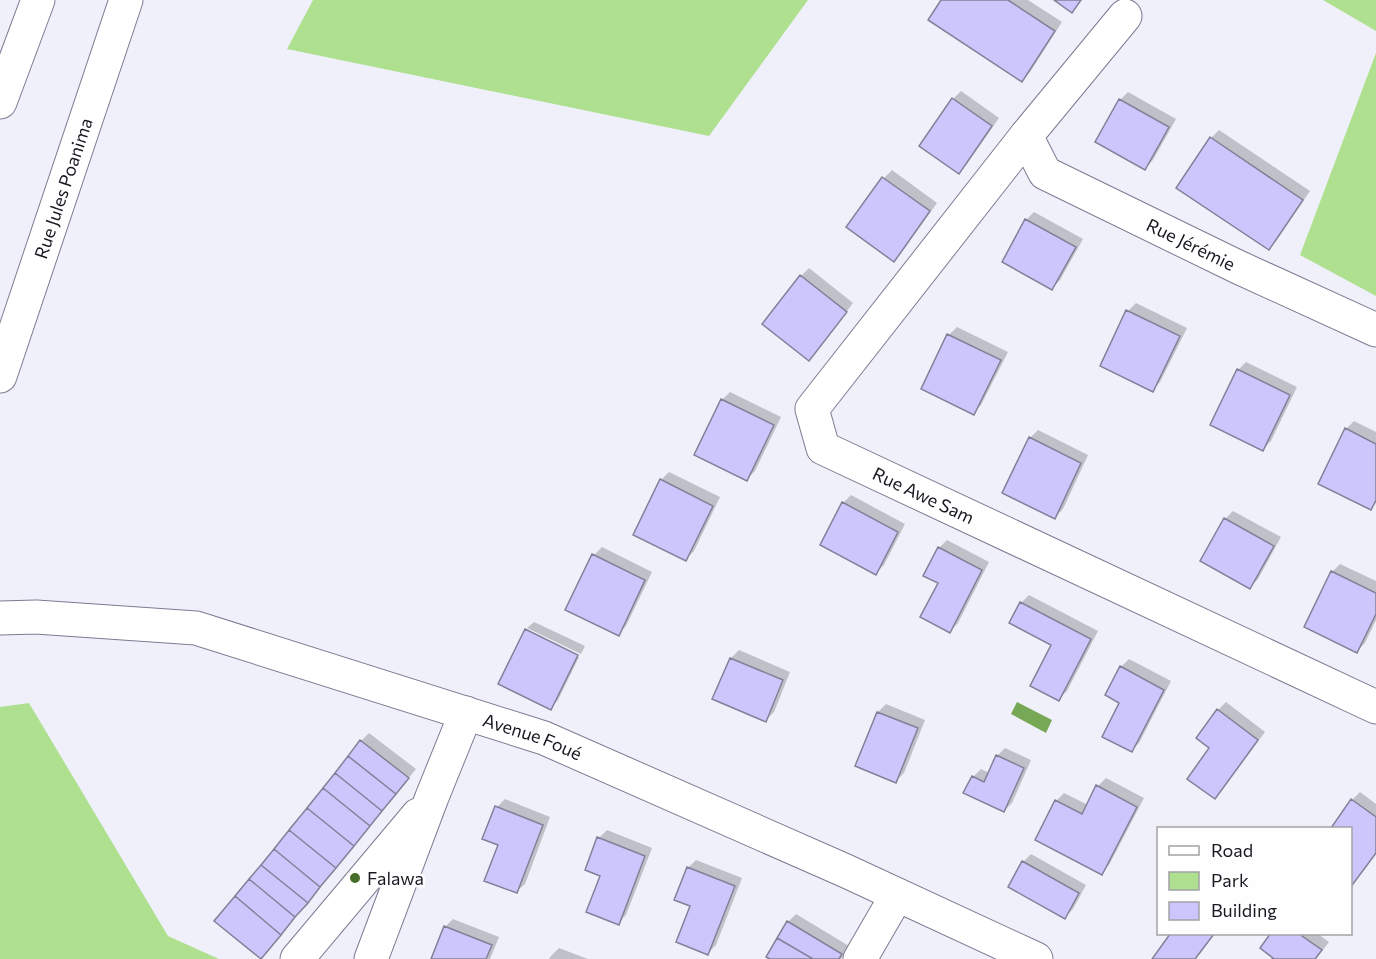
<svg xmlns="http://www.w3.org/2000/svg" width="1376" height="959" font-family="Commissioner,sans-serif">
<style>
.green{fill:#afe090}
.water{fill:#77a855}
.shadow{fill:#0003}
.building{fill:#cbc7fd;stroke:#828098;stroke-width:1.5}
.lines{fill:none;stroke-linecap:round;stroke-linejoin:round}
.minor-casing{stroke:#7c7b92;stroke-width:35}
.minor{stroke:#fff;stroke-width:33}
.poi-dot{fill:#456d28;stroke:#fefefe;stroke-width:2}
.labels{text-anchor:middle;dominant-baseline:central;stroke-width:5;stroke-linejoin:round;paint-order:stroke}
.street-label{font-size:18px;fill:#191821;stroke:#fefefe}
.poi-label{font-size:18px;fill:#191821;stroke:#fefefe;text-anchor:start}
</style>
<rect width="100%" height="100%" fill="#f0f0fb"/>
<!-- green -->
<path class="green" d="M313,0H808L709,136L287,49Z
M1323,0H1376V31Z
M1376,53V296L1300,255Z
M29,703L168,936L219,959H0V707Z"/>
<!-- water -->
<path class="water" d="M1017,702L1052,720L1046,733L1011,714Z"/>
<!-- shadow -->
<path class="shadow" d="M943,0H1028L1062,22L1030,72L1022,80Z
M961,91L999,118L967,164L959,172L953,99Z
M1128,92L1176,119L1153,160L1145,168L1120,100Z
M1219,130L1310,191L1277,240L1269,248L1211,138Z
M892,170L937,203L902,252L894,260L849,226L884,178Z
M1034,212L1083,239L1060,280L1052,288L1026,220Z
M809,268L853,303L817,351L801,276Z
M1136,303L1187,328L1160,382L1152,390L1128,311Z
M957,327L1008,352L981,405L973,413L923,389L949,335Z
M1246,362L1297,387L1271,441L1263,449L1238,370Z
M730,392L781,417L755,471L747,479L722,400Z
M1354,421L1376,432V503L1371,508L1346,429Z
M1038,430L1088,455L1063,509L1055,517L1030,438Z
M669,472L720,497L694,551L686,559L661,480Z
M851,495L905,524L884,565L876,573L843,503Z
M1233,511L1281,537L1258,579L1250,587L1225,519Z
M947,540L989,562L958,623L950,631L940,583L939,548Z
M602,547L652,572L626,626L618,634L594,555Z
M1340,564L1376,581V620L1365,643L1357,651L1332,572Z
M1029,595L1098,631L1067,691L1059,699L1053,644L1021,603Z
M534,622L585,646L581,654L527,628Z
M527,629V632L579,657L558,700L550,709L526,630Z
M739,650L790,672L774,712L766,720L731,658Z
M1129,659L1171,681L1139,743L1131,751L1121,703V667Z
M1226,702L1265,732L1223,789L1215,797L1212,748L1218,710Z
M886,704L925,720L904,773L896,781L878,712Z
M369,733L416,769L268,950L217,921L361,741Z
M1005,748L1031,760L1012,803L1004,811L973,777L981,769L989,773L997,756Z
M1106,778L1144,798L1109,865L1101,873L1056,801L1064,793L1088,805L1098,786Z
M1360,792L1376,804V854L1357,879L1350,886V828H1335L1333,827L1352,800Z
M505,799L550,817L525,884L516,892L500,844L497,807Z
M607,830L652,848L626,915L618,923L602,875L599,838Z
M1031,854L1086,885L1073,909L1065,917L1010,886L1023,862Z
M696,860L742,878L716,945L708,953L692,905L688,868Z
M796,914L849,946L841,959H767L788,922Z
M453,919L499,937L490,959H435L445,927Z
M1172,934H1214L1196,959H1154Z
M1272,934H1318L1329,942L1316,959H1274L1275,957L1262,948Z
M559,948L588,959H549L551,956Z"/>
<!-- building -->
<path class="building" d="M941,0H1008L1055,31L1022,82L928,20Z
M1054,0H1081L1072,13Z
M952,98L992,126L959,174L919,146Z
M1119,99L1169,127L1145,170L1095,142Z
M1210,137L1303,200L1269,250L1176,188Z
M882,177L930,211L894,262L846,227Z
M1025,219L1076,247L1052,290L1002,262Z
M800,275L847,312L809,361L762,324Z
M1126,310L1180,336L1153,392L1100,366Z
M947,334L1001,360L974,415L921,389Z
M1237,369L1290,395L1263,451L1210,425Z
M721,399L774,425L747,481L694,455Z
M1345,428L1376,444V500L1371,510L1318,484Z
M1029,437L1081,463L1055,519L1002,493Z
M660,479L713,506L686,561L633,535Z
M842,502L898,532L876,575L820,545Z
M1224,518L1274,546L1250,589L1200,561Z
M938,547L982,570L950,633L920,617L938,583L923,576Z
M592,554L645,580L619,636L565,610Z
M1331,571L1376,593V614L1357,653L1304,627Z
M1020,602L1091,639L1059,701L1030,686L1051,645L1009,623Z
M525,629L578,655L551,710L498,684Z
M730,658L783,680L766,722L712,699Z
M1120,666L1164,690L1132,752L1102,737L1119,703L1105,695Z
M1217,709L1258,740L1215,799L1187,779L1209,748L1196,738Z
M877,712L918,728L896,783L855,766Z
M360,740L409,778L396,794L348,756Z
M996,755L1024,768L1004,812L963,793L972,776L984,782Z
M348,756L396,794L382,811L335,773Z
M335,773L382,811L370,826L323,788Z
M1096,785L1137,807L1102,875L1035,840L1055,800L1082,814Z
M323,788L370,826L354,846L307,808Z
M1351,799L1376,817V853L1350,888V828H1331Z
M495,806L543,825L517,893L484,881L498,845L482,839Z
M307,808L354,846L336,868L289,830Z
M289,830L336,868L320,887L274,849Z
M597,837L645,856L619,925L586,912L600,876L585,870Z
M274,849L320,887L308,903L261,865Z
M1022,861L1079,893L1065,919L1008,887Z
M261,865L308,903L295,917L249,879Z
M687,867L735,886L708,955L676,942L690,906L674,900Z
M249,879L295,917L281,935L235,896Z
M235,896L281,935L261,959L214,921Z
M787,921L842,954L839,959H813L777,938Z
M444,926L492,945L486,959H431Z
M1170,934H1214L1195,959H1152Z
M1270,934H1299L1322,950L1315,959H1272L1273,958L1260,948Z
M777,938L813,959H770L766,957Z"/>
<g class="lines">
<!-- minor casing -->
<g class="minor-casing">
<g id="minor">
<path id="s1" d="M1125,16L1026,136L812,409L823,448L1376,707"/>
<path d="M0,102L38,0"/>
<path id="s2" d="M1026,136L1045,173L1238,267L1376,330"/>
<path id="s3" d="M0,376L126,0"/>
<path id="s4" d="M0,618L36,617L196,628L544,738L846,871L1036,959"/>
<path d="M297,959L418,815"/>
<path d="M371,959L432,797L466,713"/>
<path d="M860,959L897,895"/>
</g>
</g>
<!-- minor -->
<use href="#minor" class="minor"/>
</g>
<!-- markers -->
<circle class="poi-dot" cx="355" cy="878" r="6"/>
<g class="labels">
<!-- street labels -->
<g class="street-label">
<text stroke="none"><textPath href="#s3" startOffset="198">Rue Jules Poanima</textPath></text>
<text stroke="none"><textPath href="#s2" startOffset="204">Rue Jérémie</textPath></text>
<text stroke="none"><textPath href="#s1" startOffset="654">Rue Awe Sam</textPath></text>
<text stroke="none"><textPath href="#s4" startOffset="550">Avenue Foué</textPath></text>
</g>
<!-- poi labels -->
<g class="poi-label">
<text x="367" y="878">Falawa</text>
</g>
</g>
<!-- legend -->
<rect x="1157" y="827" width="195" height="108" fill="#fefefe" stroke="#a2a2a6" stroke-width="1.5"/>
<rect x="1169" y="846" width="30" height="9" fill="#ffffff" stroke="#a2a2a6" stroke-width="1.5"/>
<text x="1211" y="857" font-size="18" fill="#191821">Road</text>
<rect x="1169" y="872" width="30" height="18" fill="#afe090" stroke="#a2a2a6" stroke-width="1.5"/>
<text x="1211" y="887" font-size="18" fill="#191821">Park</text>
<rect x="1169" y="902" width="30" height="18" fill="#cbc7fd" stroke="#a2a2a6" stroke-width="1.5"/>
<text x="1211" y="917" font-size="18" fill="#191821">Building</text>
</svg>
